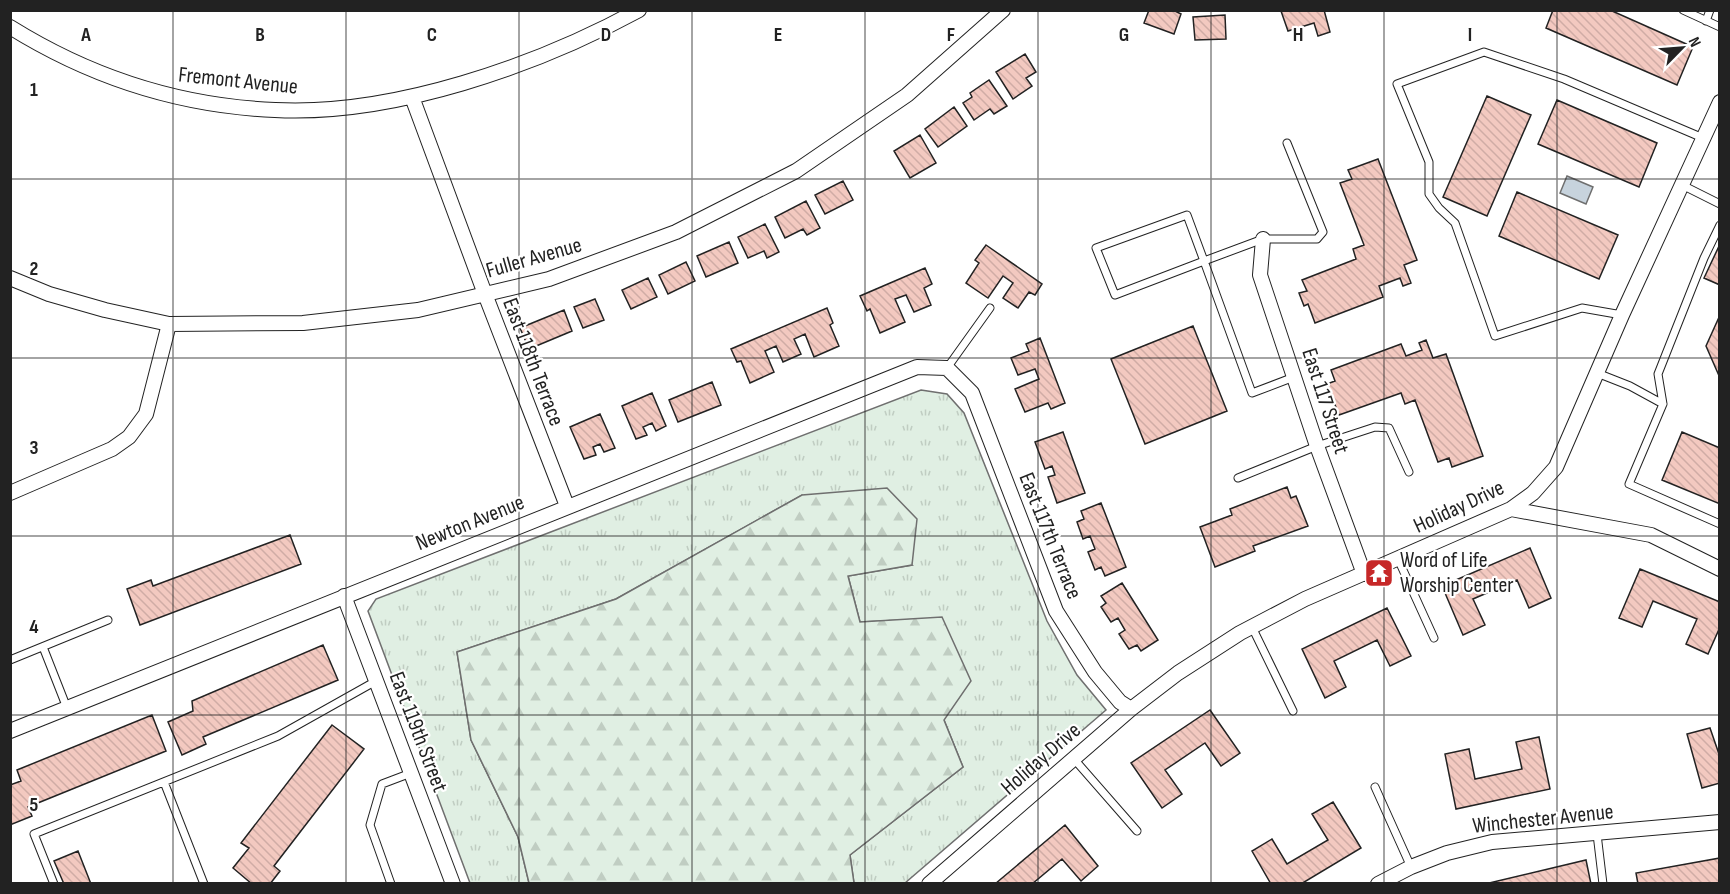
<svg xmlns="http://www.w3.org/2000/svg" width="1730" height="894" font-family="'Sofia Sans Condensed',sans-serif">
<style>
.grass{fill:url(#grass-tufts);stroke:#6f6f6f;stroke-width:1.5}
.forest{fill:url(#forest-firs);stroke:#6f6f6f;stroke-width:1.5}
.water{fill:#c7d3dd;stroke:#6f6f6f;stroke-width:1.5}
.building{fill:url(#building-back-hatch);stroke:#222;stroke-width:1.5}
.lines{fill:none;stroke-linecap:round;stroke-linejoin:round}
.lane-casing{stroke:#222;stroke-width:9}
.street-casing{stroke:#222;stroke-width:16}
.lane{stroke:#fff;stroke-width:7}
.street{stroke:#fff;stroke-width:14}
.grid{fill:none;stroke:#222;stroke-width:1.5;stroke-opacity:0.55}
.labels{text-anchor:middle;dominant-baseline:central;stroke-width:4.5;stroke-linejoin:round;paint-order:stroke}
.street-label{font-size:22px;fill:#222;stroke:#fff}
.poi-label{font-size:22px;fill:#222;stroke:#fff;text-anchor:start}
.grid-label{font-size:20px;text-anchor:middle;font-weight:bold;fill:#222;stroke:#fff;stroke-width:4.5;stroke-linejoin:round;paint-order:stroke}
</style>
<defs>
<pattern id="grass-tufts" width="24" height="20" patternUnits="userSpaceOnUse" patternTransform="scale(1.5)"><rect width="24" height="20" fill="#e0efe3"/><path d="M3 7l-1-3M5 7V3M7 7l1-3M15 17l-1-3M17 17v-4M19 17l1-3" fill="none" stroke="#c0cdc2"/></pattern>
<pattern id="forest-firs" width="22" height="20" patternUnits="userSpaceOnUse" patternTransform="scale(1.5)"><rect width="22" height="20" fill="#e0efe3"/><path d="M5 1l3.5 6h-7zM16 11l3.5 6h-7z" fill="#c0cdc2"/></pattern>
<pattern id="building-back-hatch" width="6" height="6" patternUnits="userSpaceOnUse" patternTransform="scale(1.5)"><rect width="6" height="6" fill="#f3c9c0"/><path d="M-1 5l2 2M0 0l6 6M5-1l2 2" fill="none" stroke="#d0aca5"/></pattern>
</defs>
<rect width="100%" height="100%" fill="#fff"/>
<!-- grass -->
<path class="grass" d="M921,390L947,394L964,413L1047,621L1077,675L1106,710L905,883H854L850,855L963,767L944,720L942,618L860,622L848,576L912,565L802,495L616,599L457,652L471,740L518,837L529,883H470L368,611L376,599Z"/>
<!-- forest -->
<path class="forest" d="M887,488L917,519L912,565L848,576L860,622L942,617L971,681L944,720L963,767L850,855L854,883H529L518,837L471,740L457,652L616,599L802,495Z"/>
<!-- water -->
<path class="water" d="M1567,176L1593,187L1586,204L1560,193Z"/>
<!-- building -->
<path class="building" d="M1149,10H1173L1181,14L1174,34L1144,23Z
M1324,10L1330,32L1318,36L1314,23L1288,31L1281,11Z
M1553,10H1610L1693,47L1677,85L1546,28Z
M1225,15L1226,39L1195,40L1193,17Z
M1025,54L1036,72L1026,78L1032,86L1013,99L996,72Z
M989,80L1007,106L994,114L990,109L974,120L963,103L972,97L970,93Z
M1487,96L1531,115L1487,216L1443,197Z
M1557,100L1657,143L1639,187L1538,144Z
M954,107L967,126L938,147L925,129Z
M920,135L936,163L910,178L894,151Z
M1378,159L1417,260L1404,265L1411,283L1403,286L1400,278L1379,286L1383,297L1315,323L1308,304L1304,306L1299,293L1307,291L1302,280L1356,259L1353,249L1364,245L1340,183L1352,179L1348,170Z
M843,181L853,200L825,214L815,195Z
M1517,192L1618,235L1599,279L1499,236Z
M806,201L820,228L807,235L803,229L785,238L775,217Z
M765,224L779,252L767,258L764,251L748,258L738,237Z
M729,242L738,263L706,277L697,256Z
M1720,244V285L1704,278Z
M986,245L1042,284L1035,295L1029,292L1018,308L1003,298L1013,283L1003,276L988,298L966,283L979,263L975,260Z
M686,262L695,281L668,294L659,275Z
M925,268L932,284L924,288L931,305L914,312L906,295L895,299L905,322L880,333L870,309L867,311L860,296Z
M648,278L657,297L631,309L622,290Z
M595,299L604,320L583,328L574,307Z
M827,308L833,323L830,325L839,346L814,357L805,334L794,339L801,354L783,362L776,346L765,351L774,372L750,383L741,361L737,362L731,349Z
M564,310L572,331L529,349L520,328Z
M1720,315V378L1706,346Z
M1193,326L1227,411L1145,444L1111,359Z
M1040,338L1065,403L1051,409L1048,403L1025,412L1015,389L1039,379L1035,369L1018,375L1011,358L1029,351L1026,344Z
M1426,340L1433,358L1446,354L1483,456L1452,467L1449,458L1438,462L1415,400L1405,404L1401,393L1339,415L1327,384L1335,381L1331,370L1401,344L1406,356L1422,350L1419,343Z
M712,382L721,405L678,422L669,400Z
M652,393L666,426L656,431L652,423L643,427L647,435L636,439L622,406Z
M600,414L615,448L604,452L600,444L593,447L596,455L584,459L570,427Z
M1063,432L1085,493L1057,503L1048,477L1055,475L1052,466L1045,469L1035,442Z
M1682,432L1720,448V504L1662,480Z
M1287,487L1291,498L1296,496L1308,526L1253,546L1255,551L1215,567L1200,527L1232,515L1230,509Z
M1101,503L1126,567L1105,576L1101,567L1095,570L1088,552L1095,549L1090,536L1083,539L1077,522L1084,519L1081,511Z
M290,535L301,564L140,625L127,589L151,580L153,586Z
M1530,548L1551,598L1529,608L1517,580L1473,599L1485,625L1463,635L1442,586Z
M1640,569L1720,602V627L1708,654L1686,644L1697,619L1653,601L1642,627L1619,618Z
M1122,583L1158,640L1141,651L1137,645L1129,649L1119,634L1125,630L1118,618L1111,622L1101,607L1106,603L1101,596Z
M1387,608L1411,656L1390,666L1377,640L1334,661L1346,687L1325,698L1302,649Z
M323,645L338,680L203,737L206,744L182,755L168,722L193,711L192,701Z
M1210,710L1240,753L1221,766L1205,743L1165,770L1182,794L1162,808L1131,763Z
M152,715L166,751L28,807L32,816L10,825V785L21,781L17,770Z
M332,725L364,749L274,866L280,871L270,884H252L233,868L249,848L241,843Z
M1710,728L1720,757V783L1702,788L1687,734Z
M1539,737L1550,789L1456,809L1445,754L1469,749L1475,779L1522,769L1516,742Z
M1333,802L1361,848L1301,884H1271L1252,851L1272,839L1287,864L1328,840L1312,814Z
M1065,825L1098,866L1081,881L1062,859L1032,884H995Z
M78,851L91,884H64L54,861Z
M1720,858V884H1638L1636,873Z
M1586,860L1591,884H1485Z"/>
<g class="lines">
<!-- lane casing -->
<g class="lane-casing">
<path id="lane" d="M1683,10L1720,27
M1706,21L1710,10
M1287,143L1323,232L1317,239H1263L1204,261L1252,393L1294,377
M1682,185L1720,204
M1187,215L1204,261L1115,295L1096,248Z
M1720,225L1704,258L1658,374L1663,404L1629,484L1720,524
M1622,315L1582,308L1495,336L1455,223L1439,208L1429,194V162L1397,84L1484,52L1564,79L1703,138
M947,368L990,308
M1597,373L1630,386L1663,404
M1238,478L1317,446L1375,427L1389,428L1409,472
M1398,559L1434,638
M1252,627L1293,711
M43,647L67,708
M10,660L108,620
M1074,759L1137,831
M164,782L204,884
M1375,787L1411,867
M1597,834L1603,884
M54,884L34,834L278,736L376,681
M391,884L370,825L382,784L411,773"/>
</g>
<!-- street casing -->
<g class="street-casing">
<path id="street" d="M10,27C92,78 179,106 275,110C393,116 536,66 639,10
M412,97L485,294L567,506
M1263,239L1260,275L1317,446L1364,574
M10,278L49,294L105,310L169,324L303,323L418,310L549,279L676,232L796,171L907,95L1003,10
M10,493L112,449L129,437L146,414L169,324
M1511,509L1651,535L1720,569
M344,596L453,884
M10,731L917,367L947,368L972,393L1056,611L1095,672L1120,702L1131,709
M929,884L1131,709L1178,673L1240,633L1305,599L1511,509L1533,493L1556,467L1622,315L1720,102
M1378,884L1411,867L1447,853L1492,842L1720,822"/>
</g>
<!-- lane -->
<use href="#lane" class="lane"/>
<!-- street -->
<use href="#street" class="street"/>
</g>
<!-- grid -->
<path class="grid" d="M173,10V884M346,10V884M519,10V884M692,10V884M865,10V884M1038,10V884M1211,10V884M1384,10V884M1557,10V884M10,179H1720M10,358H1720M10,536H1720M10,715H1720"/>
<!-- icons -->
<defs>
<g id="temple-square" transform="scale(1.5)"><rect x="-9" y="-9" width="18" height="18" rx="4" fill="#c62828" stroke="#fff"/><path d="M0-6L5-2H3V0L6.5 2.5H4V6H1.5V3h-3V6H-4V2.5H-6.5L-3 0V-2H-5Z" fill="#fff"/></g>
</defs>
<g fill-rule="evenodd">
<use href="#temple-square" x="1379" y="573"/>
</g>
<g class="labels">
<!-- street labels -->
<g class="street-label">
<text transform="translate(238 81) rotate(6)">Fremont Avenue</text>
<text transform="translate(534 258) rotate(-16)">Fuller Avenue</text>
<text transform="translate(533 362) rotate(69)">East 118th Terrace</text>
<text transform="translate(1325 401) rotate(72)">East 117 Street</text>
<text transform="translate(1459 507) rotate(-25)">Holiday Drive</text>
<text transform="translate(470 523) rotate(-22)">Newton Avenue</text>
<text transform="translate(1050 536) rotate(68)">East 117th Terrace</text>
<text transform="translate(418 732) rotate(69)">East 119th Street</text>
<text transform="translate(1041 759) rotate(-41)">Holiday Drive</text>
<text transform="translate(1543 819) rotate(-6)">Winchester Avenue</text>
</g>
<!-- poi labels -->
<g class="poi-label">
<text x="1400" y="560">Word of Life<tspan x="1400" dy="25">Worship Center</tspan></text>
</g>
</g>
<g class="grid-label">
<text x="86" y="41">A</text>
<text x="260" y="41">B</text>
<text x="432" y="41">C</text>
<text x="606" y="41">D</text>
<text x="778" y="41">E</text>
<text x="951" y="41">F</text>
<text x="1124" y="41">G</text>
<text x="1298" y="41">H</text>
<text x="1470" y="41">I</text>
<text x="34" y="96">1</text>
<text x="34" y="275">2</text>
<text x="34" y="454">3</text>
<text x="34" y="633">4</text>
<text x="34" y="811">5</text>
</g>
<!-- border -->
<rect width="1730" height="894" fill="none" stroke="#222222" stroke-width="24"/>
<!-- north arrow -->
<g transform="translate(1682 48) rotate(65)" stroke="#ffffff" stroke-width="4.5" paint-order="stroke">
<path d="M0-4.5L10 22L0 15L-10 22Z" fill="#222222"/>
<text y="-9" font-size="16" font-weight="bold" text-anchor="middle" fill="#222222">N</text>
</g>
</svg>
